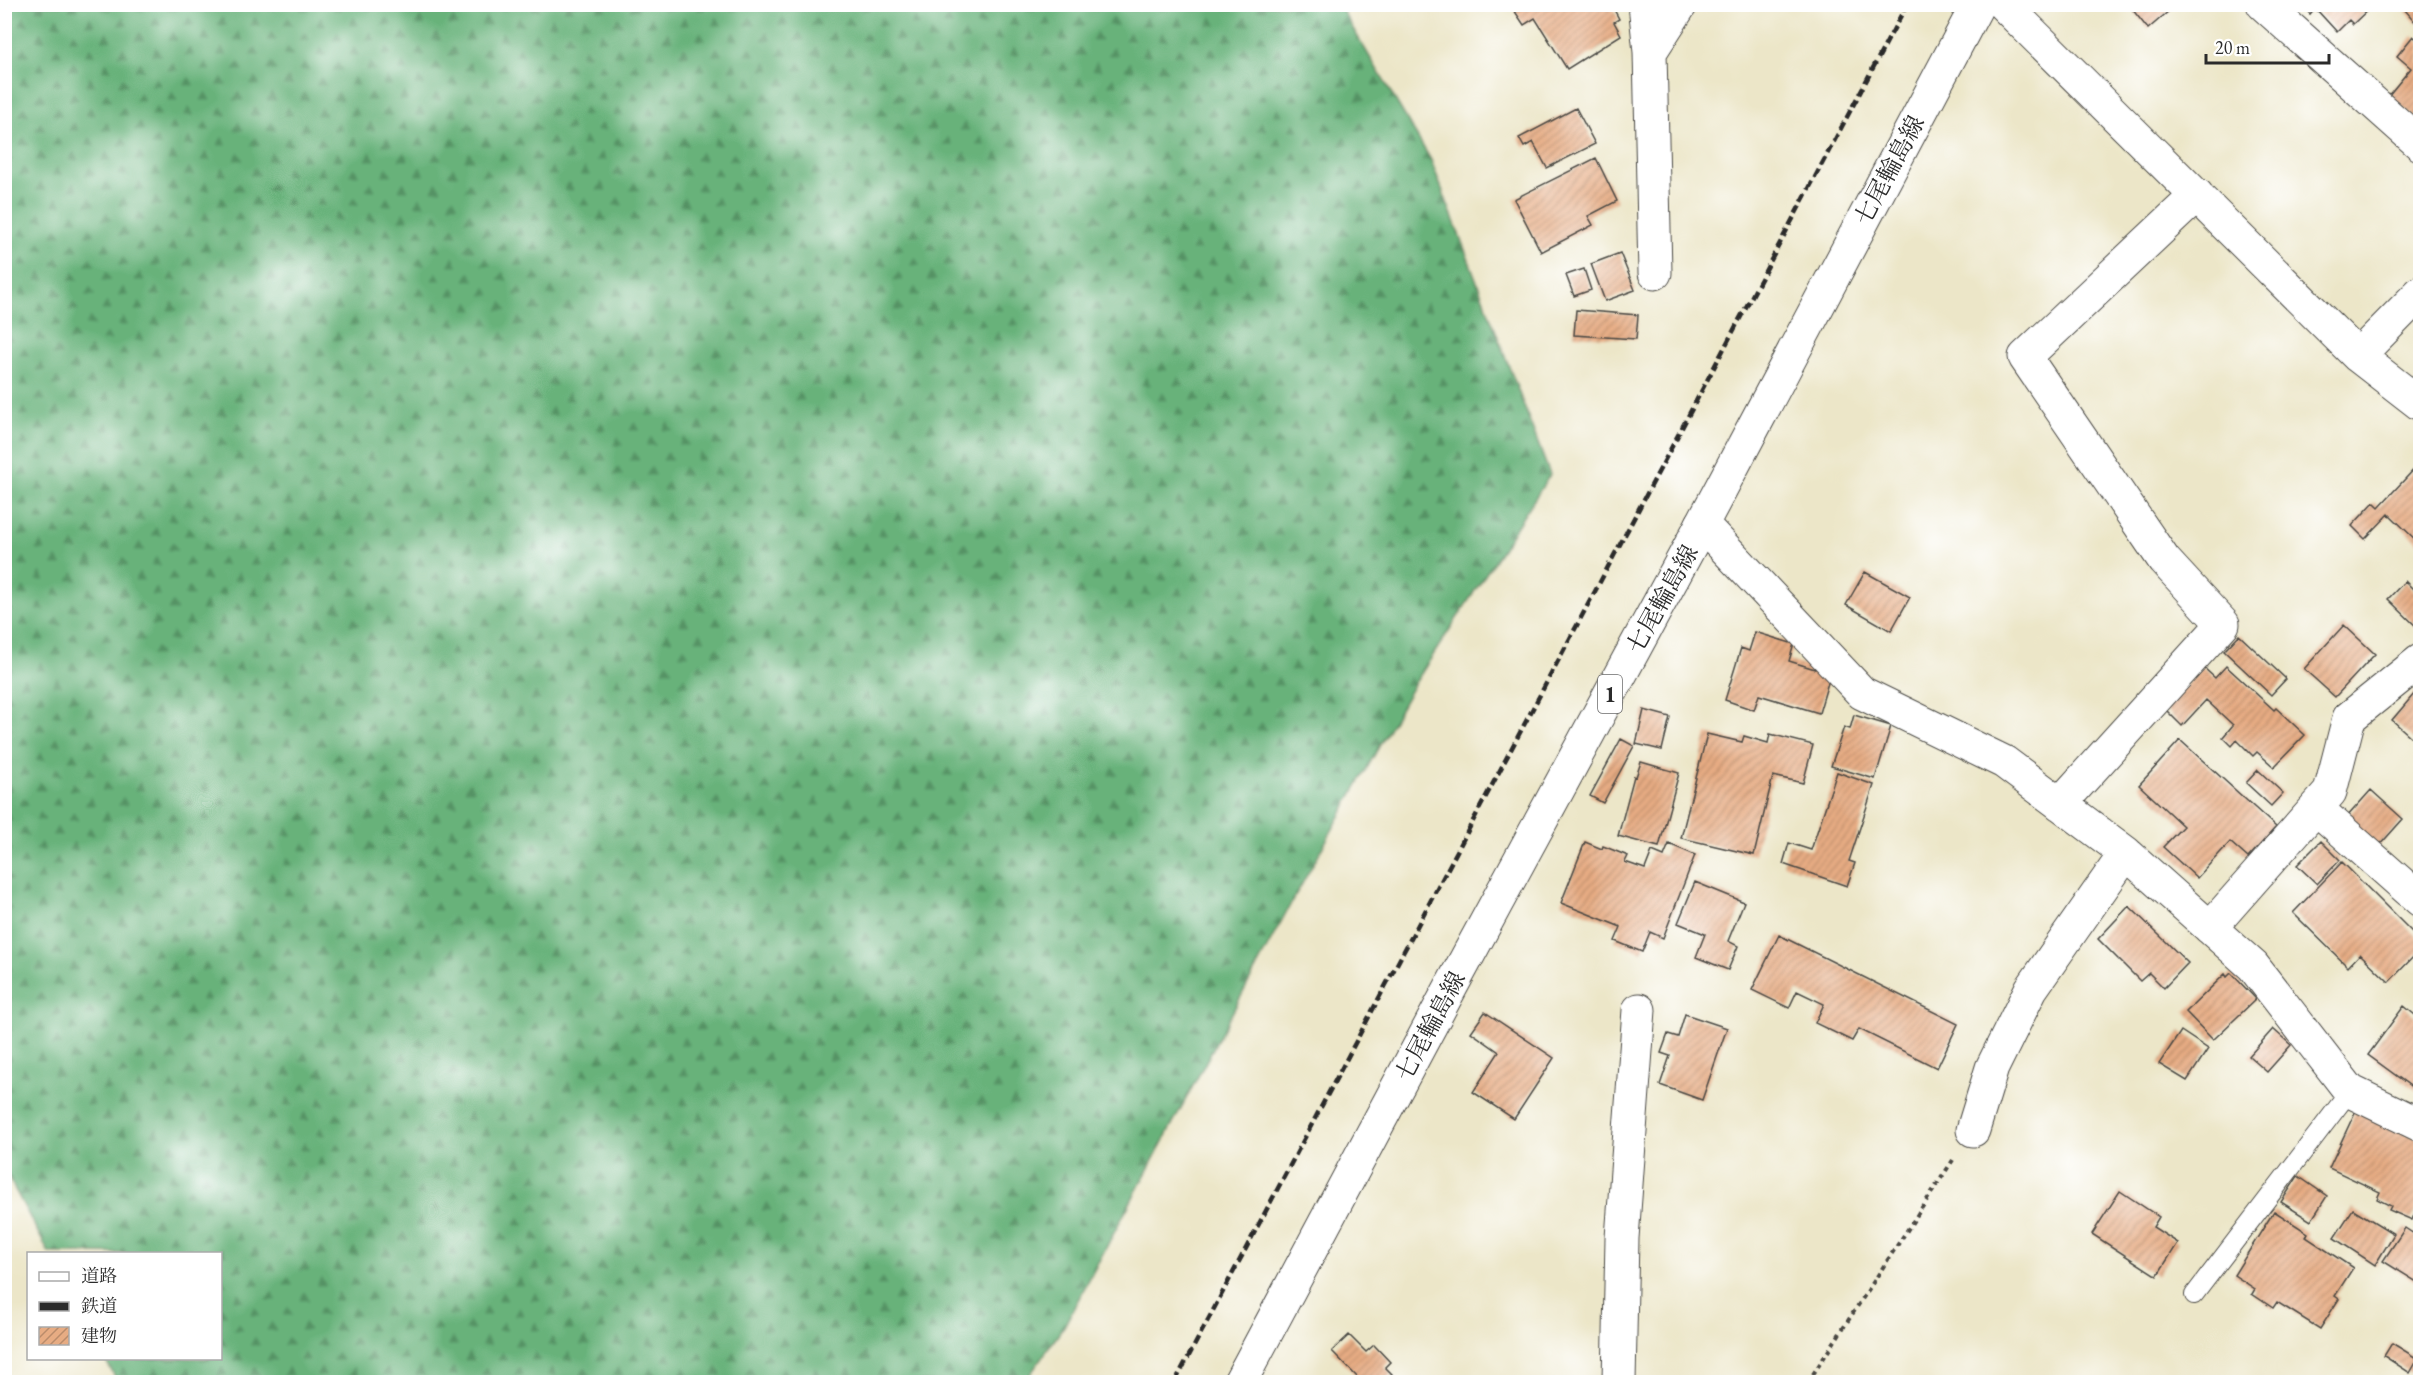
<svg xmlns="http://www.w3.org/2000/svg" width="2425" height="1387" font-family="'EB Garamond','Noto Serif JP',serif">
<style>
.forest{fill:url(#forest-firs);stroke:#496e52;stroke-width:1.5}
.building{fill:url(#building-hatch)}
.lines{fill:none;stroke-linecap:round;stroke-linejoin:round}
.lane-casing{stroke:#484743;stroke-width:20}
.street-casing{stroke:#484743;stroke-width:35}
.primary-casing{stroke:#484743;stroke-width:35}
.path{stroke:#484743;stroke-width:4;stroke-dasharray:4.5 4.5;stroke-linecap:butt}
.lane{stroke:#fff;stroke-width:18}
.street{stroke:#fff;stroke-width:33}
.primary{stroke:#fff;stroke-width:33}
.rail{stroke:#2b2b2b;stroke-width:4.5;stroke-dasharray:9 4.5;stroke-linecap:butt}
.labels{text-anchor:middle;dominant-baseline:central;stroke-width:4.5;stroke-linejoin:round;paint-order:stroke}
.shield{fill:#fff;stroke:#6b6b6b;stroke-width:1.5}
.shield-label{font-size:22px;font-weight:bold;fill:#2b2b2b}
.street-label{font-size:24px;fill:#2b2b2b;stroke:#fff}
</style>
<defs>
<pattern id="forest-firs" width="22" height="20" patternUnits="userSpaceOnUse" patternTransform="scale(1.5)"><rect width="22" height="20" fill="#67b27a"/><path d="M5 1l3.5 6h-7zM16 11l3.5 6h-7z" fill="#559164"/></pattern>
<pattern id="building-hatch" width="6" height="6" patternUnits="userSpaceOnUse" patternTransform="scale(1.5)"><rect width="6" height="6" fill="#e7ac83"/><path d="M-1 1l2-2M0 6l6-6M5 7l2-2" fill="none" stroke="#bb8c6b"/></pattern>
</defs>
<rect width="100%" height="100%" fill="#fff"/>
<filter id="ink" filterUnits="userSpaceOnUse"><feTurbulence type="fractalNoise" baseFrequency=".0167" numOctaves="2"/><feDisplacementMap in="SourceGraphic" scale="12" xChannelSelector="R" yChannelSelector="G"/><feConvolveMatrix kernelMatrix="1 2 1 2 8 2 1 2 1" color-interpolation-filters="sRGB"/></filter>
<filter id="wash" filterUnits="userSpaceOnUse"><feTurbulence type="fractalNoise" baseFrequency=".008" numOctaves="4" result="noise"/><feDisplacementMap in="SourceGraphic" scale="24" xChannelSelector="R" yChannelSelector="G"/><feGaussianBlur stdDeviation="1.35" result="paint"/><feColorMatrix in="noise" values="0 0 0 0 0 0 0 0 0 0 0 0 0 0 0 0 0 1.4 0 .05"/><feComposite in="paint" operator="in"/></filter>
<g filter="url(#wash)">
<rect width="100%" height="100%" fill="#ece6c8"/>
<!-- forest -->
<path class="forest" d="M4,5H1339L1431,160L1550,475L1413,686L1288,909L1064,1326L1025,1382H118L105,1359L220,1358V1254L49,1253L5,1171Z"/>
<g id="blocks">
<!-- building -->
<path class="building" d="M1510,4H1611L1619,19L1614,22L1621,35L1567,69L1535,18L1524,25Z
M2128,4H2177L2148,29Z
M2301,4H2374L2353,24L2349,20L2337,32L2315,8L2310,14Z
M2400,4H2420V19L2416,23Z
M2413,36L2420,42V122L2388,96L2411,68L2397,56Z
M1576,108L1595,144L1547,168L1533,142L1524,147L1519,138Z
M1596,158L1617,201L1588,216L1593,225L1541,252L1514,199Z
M1620,253L1635,290L1605,301L1591,264Z
M1584,269L1591,290L1574,296L1566,275Z
M1576,310L1638,315L1636,339L1574,335Z
M2420,463V544L2389,514L2365,539L2352,526L2374,502L2379,507Z
M1865,572L1910,597L1891,631L1846,605Z
M2405,581L2420,596V630L2388,599Z
M2344,625L2375,654L2335,697L2304,669Z
M1755,632L1794,644L1789,661L1815,669L1817,664L1832,669L1819,713L1759,695L1754,710L1725,700L1741,648L1749,651Z
M2239,635L2286,679L2271,695L2224,651Z
M2226,666L2274,710L2276,708L2305,735L2274,767L2257,752L2253,756L2237,740L2232,746L2223,737L2233,725L2206,700L2182,726L2165,709L2203,667L2215,678Z
M2420,687V745L2392,720Z
M1644,710L1670,717L1662,750L1636,744Z
M1854,715L1891,726L1875,779L1831,766L1844,727L1850,729Z
M1707,734L1742,742L1744,736L1768,743L1770,734L1813,745L1803,783L1773,776L1754,855L1681,838Z
M1621,739L1634,746L1603,803L1590,796Z
M2180,740L2276,827L2248,858L2230,842L2197,878L2163,847L2183,826L2139,785Z
M1641,762L1679,773L1659,847L1618,836L1634,776L1636,777Z
M2258,770L2283,793L2271,806L2246,783Z
M1837,772L1874,785L1849,861L1855,863L1847,886L1783,864L1789,843L1811,850Z
M2371,790L2403,819L2378,847L2346,818Z
M2321,841L2340,860L2317,884L2297,865Z
M1585,842L1602,849L1603,846L1628,856L1625,862L1645,869L1652,851L1664,856L1669,844L1695,855L1663,938L1650,932L1642,952L1615,941L1621,927L1561,903Z
M2342,862L2420,940V950L2389,982L2360,954L2348,967L2293,913Z
M1695,882L1744,902L1728,941L1738,946L1728,970L1696,957L1705,934L1678,923Z
M2129,906L2188,963L2164,988L2149,973L2140,981L2098,939Z
M1779,935L1958,1024L1937,1068L1859,1029L1852,1041L1815,1023L1824,1004L1797,991L1789,1008L1752,990Z
M2231,973L2256,999L2213,1040L2186,1012L2225,974L2227,977Z
M2404,1006L2420,1019V1093L2368,1055Z
M1485,1012L1554,1058L1514,1119L1473,1092L1499,1052L1471,1032Z
M1685,1014L1727,1028L1702,1100L1660,1085L1670,1056L1661,1053L1668,1034L1678,1037Z
M2273,1029L2291,1045L2267,1072L2249,1056Z
M2181,1031L2208,1049L2187,1081L2159,1064Z
M2357,1108L2420,1138V1201L2412,1220L2389,1210L2391,1206L2377,1199L2380,1192L2329,1168Z
M2298,1176L2327,1196L2311,1221L2281,1202Z
M2120,1191L2159,1217L2153,1227L2178,1243L2157,1276L2092,1234Z
M2353,1209L2394,1234L2375,1265L2334,1238Z
M2274,1211L2308,1233L2306,1237L2353,1268L2335,1296L2339,1299L2320,1329L2277,1302L2273,1308L2252,1294L2255,1289L2234,1275Z
M2405,1228L2420,1238V1284L2383,1261Z
M1349,1335L1366,1352L1374,1345L1390,1362L1385,1367L1392,1374L1388,1378L1391,1382H1358L1360,1380L1332,1351Z
M2392,1343L2418,1359L2410,1373L2384,1356Z"/>
</g>
</g>
<g filter="url(#ink)">
<use href="#blocks" fill-opacity="0" stroke="#484743" stroke-width="1.5"/>
<g class="lines">
<!-- lane casing -->
<g class="lane-casing">
<path id="lane" d="M2194,1295L2350,1091"/>
</g>
<!-- street casing -->
<g class="street-casing">
<path id="street" d="M1645,4L1650,52L1681,4
M2003,4L2358,356L2420,404
M2263,4L2420,144
M1650,52L1655,273
M2358,356L2420,293
M1702,524L1862,693L2004,762L2126,853L2253,966L2350,1091L2420,1125
M2060,804L2223,624L2164,560L2025,357L2197,195
M2316,808L2420,900
M2210,928L2330,792L2349,718L2420,661
M1973,1130L1992,1068L2031,989L2126,853
M1619,1382L1622,1238L1639,1010"/>
</g>
<!-- primary casing -->
<g class="primary-casing">
<path id="primary" d="M1240,1382L1452,985L1702,524L1978,4"/>
</g>
<!-- path -->
<path class="path" d="M1808,1382L1953,1160"/>
<!-- lane -->
<use href="#lane" class="lane"/>
<!-- street -->
<use href="#street" class="street"/>
<!-- primary -->
<use href="#primary" class="primary"/>
<!-- rail -->
<path class="rail" d="M1175,1382L1907,4"/>
</g>
</g>
<g class="labels">
<!-- shield labels -->
<rect class="shield" x="1598" y="675" width="24" height="38" rx="4.5"/>
<g class="shield-label">
<text x="1610" y="694">1</text>
</g>
<!-- street labels -->
<g class="street-label">
<text transform="translate(1889 170) rotate(-62)">七尾輪島線</text>
<text transform="translate(1662 599) rotate(-61)">七尾輪島線</text>
<text transform="translate(1430 1026) rotate(-62)">七尾輪島線</text>
</g>
</g>
<!-- margin -->
<rect width="2425" height="1387" fill="none" stroke="#fff" stroke-width="24"/>
<!-- legend -->
<rect x="27" y="1252" width="195" height="108" fill="#ffffff" stroke="#aaaaaa" stroke-width="1.5"/>
<rect x="39" y="1272" width="30" height="9" fill="#ffffff" stroke="#aaaaaa" stroke-width="1.5"/>
<text x="81" y="1282" font-size="18" fill="#2b2b2b">道路</text>
<rect x="39" y="1302" width="30" height="9" fill="#2b2b2b" stroke="#aaaaaa" stroke-width="1.5"/>
<text x="81" y="1312" font-size="18" fill="#2b2b2b">鉄道</text>
<rect x="39" y="1327" width="30" height="18" fill="url(#building-hatch)" stroke="#aaaaaa" stroke-width="1.5"/>
<text x="81" y="1342" font-size="18" fill="#2b2b2b">建物</text>
<!-- scale -->
<path d="M2206 54v9h123v-9" fill="none" stroke="#2b2b2b" stroke-width="3"/>
<text x="2215" y="54" font-size="18" fill="#2b2b2b" stroke="#ffffff" stroke-width="4.5" paint-order="stroke">20 m</text>
</svg>
